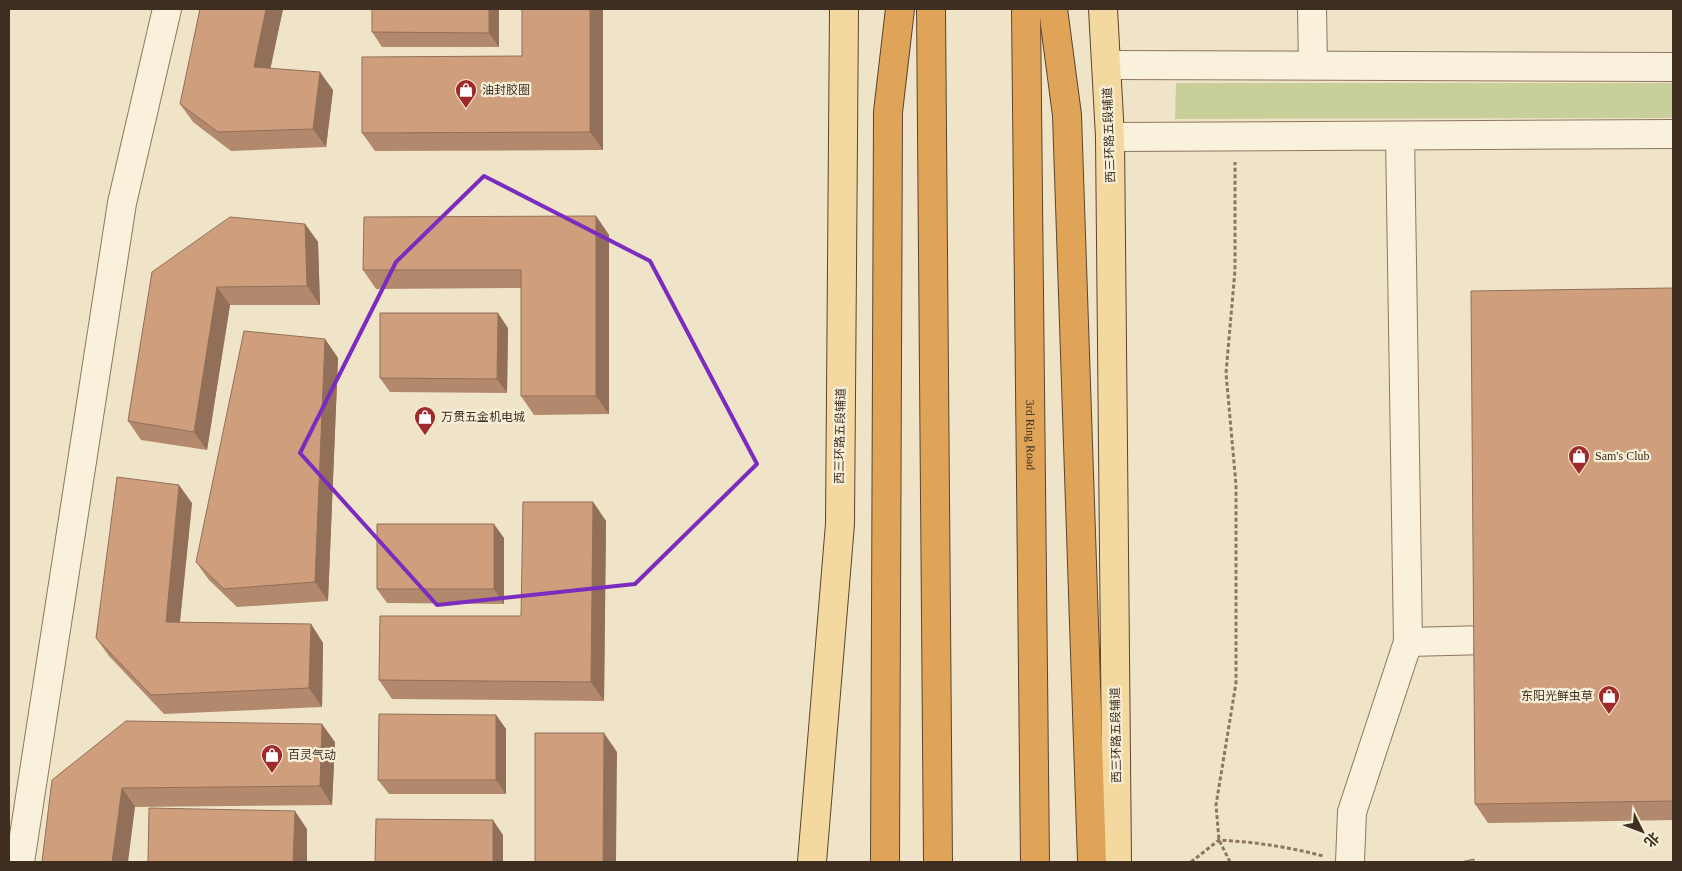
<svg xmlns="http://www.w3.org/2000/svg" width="1682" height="871" font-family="'Times New Roman','Noto Sans SC',serif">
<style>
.green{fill:#c9cf9b}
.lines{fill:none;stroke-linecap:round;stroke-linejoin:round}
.minor-casing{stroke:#8d765c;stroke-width:30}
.major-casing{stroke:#5b4430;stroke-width:30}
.highway-casing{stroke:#5b4430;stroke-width:30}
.path{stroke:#8d765c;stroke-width:3;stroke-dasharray:4 2.5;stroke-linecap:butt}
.minor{stroke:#faf1dc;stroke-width:28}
.major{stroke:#f3d9a0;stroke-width:28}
.highway{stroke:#e0a458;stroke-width:28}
.wall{fill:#b2896c}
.shaded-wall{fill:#916f58}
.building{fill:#cf9f7d;stroke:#916f58}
.marked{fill:none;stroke:#7b2cbf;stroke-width:4;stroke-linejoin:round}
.labels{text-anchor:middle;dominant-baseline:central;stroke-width:4.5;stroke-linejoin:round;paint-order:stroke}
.poi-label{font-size:12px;fill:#3d2e20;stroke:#f7eed8;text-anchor:start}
.street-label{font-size:12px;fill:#3d2e20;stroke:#f7eed8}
</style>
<rect width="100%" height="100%" fill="#f0e4c8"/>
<!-- green -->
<path class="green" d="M1176,83H1673V118L1175,119Z"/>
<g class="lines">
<!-- minor casing -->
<g class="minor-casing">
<path id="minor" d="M1312,9L1313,65
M1107,65L1673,67
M1110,137L1673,134
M1408,642L1487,640
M20,862L122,203L167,9
M1350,862L1352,812L1408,642L1400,136"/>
</g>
<!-- major casing -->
<g class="major-casing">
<path id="major" d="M1103,9L1110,137L1117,862
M812,862L840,524L844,9"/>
</g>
<!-- highway casing -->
<g class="highway-casing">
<g id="highway">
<path d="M931,9L938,862"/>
<path id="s1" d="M1026,9L1035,862"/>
<path d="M1053,9L1067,115L1092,862"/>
<path d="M885,862L888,112L900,9"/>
</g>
</g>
<!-- path -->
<path class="path" d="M1191,862L1219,840C1255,842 1289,847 1323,856
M1230,862L1219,840L1216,805L1236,683V485L1226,373L1235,270V162"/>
<!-- minor -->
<use href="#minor" class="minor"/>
<!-- major -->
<use href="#major" class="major"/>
<!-- highway -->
<use href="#highway" class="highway"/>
</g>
<!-- wall -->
<path class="wall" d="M200,9H283L270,68L333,90L326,147L231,151L193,122L180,104Z
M372,9H499V47H382L372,32Z
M522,9H603V150L375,151L362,133L522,56Z
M596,216L609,235V414L534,415L521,396V288L376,289L363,270Z
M305,224L318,242L320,305H230L207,450L141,440L128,421L152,272Z
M1673,288V820L1488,823L1475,804Z
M508,328L507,393L390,392L380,378Z
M325,339L338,358L328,601L237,607L209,580L196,562Z
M593,502L606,521L604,701L392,699L379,680L521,616Z
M192,503L180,622L311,624L323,643L322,707L164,714L109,656L96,638Z
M504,538V604L387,603L377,589Z
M496,715L506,729V794H389L378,780Z
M335,742L332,805L135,807L52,780Z"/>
<!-- shaded-wall -->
<path class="shaded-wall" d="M266,9H283L267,85L254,67Z
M489,9H499V47L489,33Z
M590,9H603V150L590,132Z
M320,72L333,90L326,147L313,129Z
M596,216L609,235V414L596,396Z
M305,224L318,242L320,305L307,286Z
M217,287L230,305L207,450L194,432Z
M498,313L508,328L507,393L497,379Z
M325,339L338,358L328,601L315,582Z
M179,485L192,503L178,640L166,622Z
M593,502L606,521L604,701L591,682Z
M494,524L504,538V604L494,589Z
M311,624L323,643L322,707L309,688Z
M496,715L506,729V794L496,780Z
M322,724L335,742L332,805L320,786Z
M604,733L617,752L616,862H603Z
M122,788L135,807L128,862H112Z
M295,811L307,829V862H293Z
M493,820L503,835V862H493Z"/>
<!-- building -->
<path class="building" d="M200,9H266L254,67L320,72L313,129L218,132L180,104Z
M372,9H489V33L372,32Z
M522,9H590V132L362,133V57L522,56Z
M596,216V396H521V270H363L364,217Z
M230,217L305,224L307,286L217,287L194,432L128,421L152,272Z
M1673,288V801L1475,804L1471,291Z
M380,313H498L497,379L380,378Z
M244,331L325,339L315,582L224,589L196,562Z
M117,477L179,485L166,622L311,624L309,688L151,695L96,638Z
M523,502H593L591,682L379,680L380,616H521Z
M377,524H494V589H377Z
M379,714L496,715V780H378Z
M126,721L322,724L320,786L122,788L112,862H42L52,780Z
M535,733H604L603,862H535Z
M149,808L295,811L293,862H148Z
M376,819L493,820V862H375Z
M1474,859V862H1461Z"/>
<!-- marked area -->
<path class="marked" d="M484,176L650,261L757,464L635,584L437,605L300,453L396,262Z"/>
<!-- icons -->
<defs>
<g id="shop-pin" transform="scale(1.125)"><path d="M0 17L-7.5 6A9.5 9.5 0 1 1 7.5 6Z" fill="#9e2a2b" stroke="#f7eed8"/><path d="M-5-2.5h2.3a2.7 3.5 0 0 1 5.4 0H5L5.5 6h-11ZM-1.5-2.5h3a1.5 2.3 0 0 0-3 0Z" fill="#fff"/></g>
</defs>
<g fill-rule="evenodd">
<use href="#shop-pin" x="466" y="90"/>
<use href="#shop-pin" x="425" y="417"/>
<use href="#shop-pin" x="1579" y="456"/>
<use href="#shop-pin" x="1609" y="696"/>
<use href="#shop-pin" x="272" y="755"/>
</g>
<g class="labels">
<!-- poi labels -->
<g class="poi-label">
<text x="482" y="90">油封胶圈</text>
<text x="441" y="417">万贯五金机电城</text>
<text x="1595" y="456">Sam's Club</text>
<text x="1593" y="696" text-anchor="end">东阳光鲜虫草</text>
<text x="288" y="755">百灵气动</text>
</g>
<!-- street labels -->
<g class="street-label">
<text transform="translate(1109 135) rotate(-92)">西三环路五段辅道</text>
<text transform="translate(840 436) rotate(-89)">西三环路五段辅道</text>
<text stroke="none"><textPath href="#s1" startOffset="426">3rd Ring Road</textPath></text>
<text transform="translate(1116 735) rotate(-91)">西三环路五段辅道</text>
</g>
</g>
<!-- border -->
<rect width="1682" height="871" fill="none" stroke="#3d2e20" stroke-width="20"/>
<!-- north arrow -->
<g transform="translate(1642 831) rotate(132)" stroke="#f7eed8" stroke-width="4" paint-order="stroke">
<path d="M0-4L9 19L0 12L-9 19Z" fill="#3d2e20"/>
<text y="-8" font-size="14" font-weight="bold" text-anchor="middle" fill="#3d2e20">北</text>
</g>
</svg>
